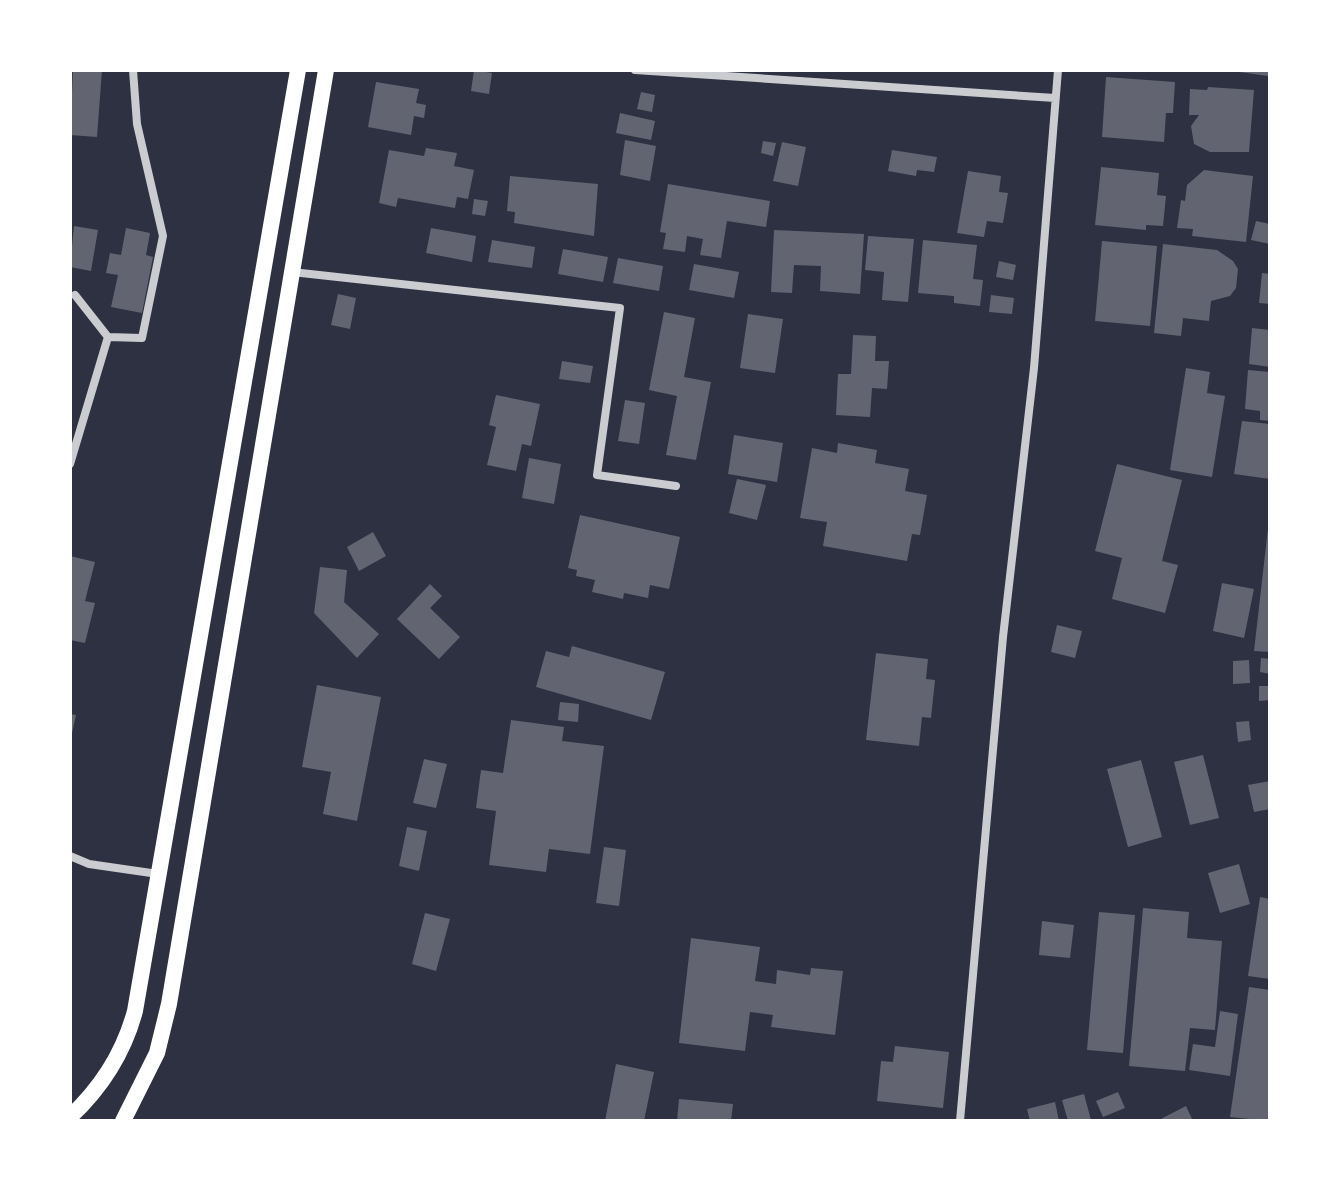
<svg xmlns="http://www.w3.org/2000/svg" width="1340" height="1191" font-family="Ubuntu,sans-serif">
<style>
.building{fill:#626471}
.lines{fill:none;stroke-linecap:round;stroke-linejoin:round}
.minor{stroke:#caccd0;stroke-width:8}
.secondary{stroke:#fff;stroke-width:16}
</style>
<rect width="100%" height="100%" fill="#2d3142"/>
<!-- building -->
<path class="building" d="M73,70H102L97,137L70,135Z
M474,70L492,73L489,94L471,91Z
M1225,70H1269L1268,76Z
M1106,77L1175,82L1173,113H1166L1164,142L1102,137Z
M376,82L419,89L416,103L426,105L424,118L414,116L411,135L368,127Z
M1208,87L1254,90L1249,152H1210L1194,144L1191,126L1199,115H1189L1190,89L1207,90Z
M641,92L655,95L652,112L637,109Z
M620,113L655,121L651,140L616,133Z
M625,140L656,146L650,181L620,175Z
M763,141L776,143L773,156L761,153Z
M782,142L806,147L798,186L773,181Z
M426,148L457,153L454,166L474,170L468,199L457,197L455,208L398,198L396,207L379,203L389,150L424,156Z
M892,150L937,157L934,172L917,170L916,176L888,171Z
M1101,167L1159,173L1157,195L1166,196L1163,226L1146,225V230L1095,225Z
M1204,170L1253,176L1246,242L1192,236L1193,229L1177,228L1181,200L1185,201L1187,185Z
M968,171L1001,176L999,192L1008,193L1003,223L987,221L984,237L957,233Z
M510,176L598,184L594,236L514,223L515,212L507,211Z
M668,184L770,201L766,227L727,221L721,258L700,255L703,239L687,236L685,252L663,249L666,233L660,232Z
M474,199L488,201L485,216L472,214Z
M1256,221L1270,224V244L1251,240Z
M74,226L98,230L91,271L70,267Z
M126,228L150,233L146,255L153,257L142,313L111,307L118,275L106,273L110,253L121,255Z
M431,228L476,236L472,262L426,253Z
M774,230L864,234L860,294L820,291L821,266L794,265L792,293L771,292Z
M868,236L914,239L908,302L882,300L884,272L865,270Z
M492,240L535,247L532,268L488,262Z
M923,240L977,245L973,279L983,280L980,306L954,303V296L918,293Z
M1102,241L1157,246L1150,326L1095,321Z
M1163,244L1217,250L1233,261L1238,269L1236,288L1230,296L1211,301L1209,321L1183,318L1181,336L1154,333Z
M563,249L608,257L603,282L558,274Z
M618,258L663,266L659,291L613,283Z
M999,261L1016,265L1013,280L996,277Z
M694,264L739,272L734,298L689,290Z
M1262,273L1270,274V304L1259,303Z
M338,294L356,298L350,329L331,325Z
M991,295L1014,298L1012,314L989,312Z
M664,312L695,318L684,377L711,382L696,460L666,455L677,396L649,390Z
M748,314L783,319L775,373L740,368Z
M1252,328L1270,330V367L1249,364Z
M853,335L876,336L875,361H889L887,389L872,388L870,417L836,415L838,374H851Z
M562,361L593,366L590,383L559,379Z
M1186,368L1210,372L1207,393L1225,396L1212,477L1170,470Z
M1248,370L1270,372V421L1260,420V411L1245,409Z
M496,395L540,404L531,446L522,444L516,471L487,465L496,427L489,425Z
M625,400L645,403L639,444L618,441Z
M1242,421L1270,424V479L1234,474Z
M734,435L783,443L777,482L728,474Z
M838,443L877,450L875,463L909,469L905,491L927,495L920,535L912,534L907,561L823,546L827,522L800,518L812,448L837,453Z
M529,458L561,464L554,504L522,498Z
M1117,464L1182,480L1162,561L1178,565L1165,613L1112,599L1122,558L1095,551Z
M737,479L766,485L757,520L729,513Z
M580,515L680,537L669,589L650,585L648,598L624,593L623,599L592,592L595,580L576,576L577,570L568,568Z
M1268,528H1270V652L1254,651Z
M373,532L386,556L359,571L347,547Z
M70,556L95,562L85,601L95,603L85,643L70,640Z
M320,567L347,570L344,602L379,634L357,658L314,613Z
M1222,583L1254,589L1244,638L1213,631Z
M430,584L442,596L430,608L460,637L439,659L397,619Z
M1057,625L1082,631L1075,658L1051,652Z
M572,646L665,672L651,720L536,687L546,651L569,657Z
M876,653L928,659L926,679L935,680L931,718L922,717L919,746L866,740Z
M1261,658L1270,659V674L1260,672Z
M1249,660L1250,683L1233,684V661Z
M317,685L381,697L357,821L323,814L331,772L302,767Z
M1259,686H1270V700L1259,701Z
M560,702L579,704L578,722L558,720Z
M70,714L76,715L71,738H70Z
M511,720L564,727L562,741L604,746L590,854L549,849L546,872L489,865L496,811L476,808L481,770L503,773Z
M1249,721L1251,740L1238,742L1236,722Z
M1203,755L1219,818L1190,825L1174,762Z
M424,759L447,764L436,808L413,803Z
M1141,760L1162,837L1128,847L1107,769Z
M1270,781V809L1254,812L1248,785Z
M407,827L427,831L419,871L399,866Z
M604,847L626,850L619,906L596,903Z
M1239,864L1250,904L1220,913L1208,873Z
M1260,897L1270,899V979L1248,976Z
M1143,908L1189,912L1187,938L1222,941L1215,1030L1190,1028L1185,1071L1129,1066Z
M1099,912L1135,915L1123,1053L1087,1050Z
M425,913L450,919L436,971L412,964Z
M1042,921L1074,925L1070,958L1039,955Z
M691,938L760,947L755,981L776,984L777,970L810,975L811,968L843,971L835,1035L771,1027L773,1015L750,1012L745,1051L679,1043Z
M1249,987L1270,990V1121L1230,1117Z
M1220,1011L1238,1014L1230,1076L1189,1070L1193,1044L1215,1047Z
M895,1046L949,1052L943,1108L877,1101L881,1061L893,1062Z
M616,1064L654,1072L644,1121H605Z
M1118,1092L1125,1108L1103,1117L1096,1101Z
M1084,1094L1091,1120L1068,1121L1062,1100Z
M679,1099L733,1104L731,1121H677Z
M1055,1102L1059,1121H1030L1027,1109Z
M1186,1106L1193,1121H1157Z"/>
<g class="lines">
<!-- minor -->
<path class="minor" d="M635,70L1055,98
M292,272L620,308L597,475L676,486
M108,337L142,338L163,236L137,124L133,70
M70,464L108,337L75,295
M70,856L89,864L158,874
M960,1121L1003,637L1034,368L1058,70"/>
<!-- secondary -->
<path class="secondary" d="M70,1117C101,1088 124,1052 135,1011L298,70
M123,1121L157,1053L169,1004L326,70"/>
</g>
<!-- border -->
<rect width="1340" height="1191" fill="none" stroke="#ffffff" stroke-width="144"/>
</svg>
